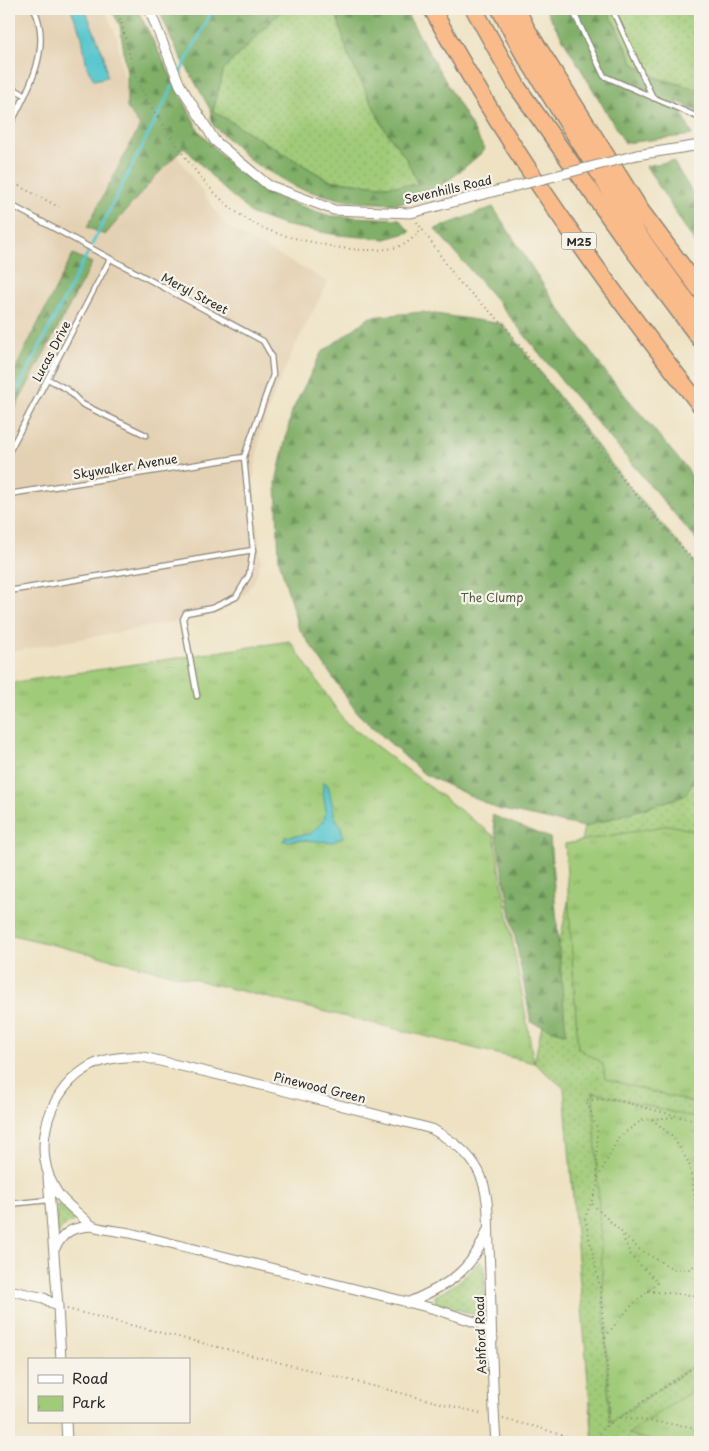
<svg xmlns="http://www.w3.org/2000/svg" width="709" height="1451" font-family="'Playpen Sans',sans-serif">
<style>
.built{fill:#e4d1b4}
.grass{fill:url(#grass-dots);stroke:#667b52}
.forest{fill:url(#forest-firs);stroke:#566d4a}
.park{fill:url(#park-tufts);stroke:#667b52}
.water{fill:#5ac7ce;stroke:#42797c}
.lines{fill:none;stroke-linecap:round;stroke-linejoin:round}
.stream{stroke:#5ac7ce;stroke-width:3}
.service-casing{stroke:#8c8677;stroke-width:7}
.minor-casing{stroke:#8c8677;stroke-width:11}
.motorway-casing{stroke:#8c8677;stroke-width:19}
.path{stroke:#8c8677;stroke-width:2;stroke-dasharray:1 4;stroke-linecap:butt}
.service{stroke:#fff;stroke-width:4.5}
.minor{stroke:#fff;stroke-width:9}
.motorway{stroke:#fabb8b;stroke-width:16}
.minor-bridge-casing{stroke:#8c8677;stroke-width:11;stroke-linecap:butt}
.minor-bridge{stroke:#fff;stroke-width:9}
.labels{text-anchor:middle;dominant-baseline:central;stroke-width:4.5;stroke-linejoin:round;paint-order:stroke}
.shield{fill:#f7f3e8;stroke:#686764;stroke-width:1}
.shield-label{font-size:11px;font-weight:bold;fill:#2b2b2b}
.street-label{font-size:12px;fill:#2b2b2b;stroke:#f7f3e8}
.park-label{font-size:12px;fill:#4e5b42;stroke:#f7f3e8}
</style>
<defs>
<pattern id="grass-dots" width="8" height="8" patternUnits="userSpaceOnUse" patternTransform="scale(1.25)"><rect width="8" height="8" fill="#a0cb78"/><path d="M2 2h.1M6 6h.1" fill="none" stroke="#8aae68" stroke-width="1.8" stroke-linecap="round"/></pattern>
<pattern id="forest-firs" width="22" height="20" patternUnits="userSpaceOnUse" patternTransform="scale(1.25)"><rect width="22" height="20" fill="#80af68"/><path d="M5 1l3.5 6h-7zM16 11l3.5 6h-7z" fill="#698f56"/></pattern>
<pattern id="park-tufts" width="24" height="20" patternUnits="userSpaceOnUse" patternTransform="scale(1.25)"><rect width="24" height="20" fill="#a0cb78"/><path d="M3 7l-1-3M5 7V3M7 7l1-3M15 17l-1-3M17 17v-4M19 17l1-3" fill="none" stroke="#8aae68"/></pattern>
</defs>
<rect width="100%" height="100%" fill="#f7f3e8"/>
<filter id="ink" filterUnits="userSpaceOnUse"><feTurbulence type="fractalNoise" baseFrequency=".02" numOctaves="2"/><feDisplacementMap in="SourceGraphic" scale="10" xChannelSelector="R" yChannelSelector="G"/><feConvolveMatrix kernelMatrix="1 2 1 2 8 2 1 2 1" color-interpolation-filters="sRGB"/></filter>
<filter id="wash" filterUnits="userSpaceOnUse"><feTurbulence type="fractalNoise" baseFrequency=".0096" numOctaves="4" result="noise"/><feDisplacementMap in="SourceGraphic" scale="20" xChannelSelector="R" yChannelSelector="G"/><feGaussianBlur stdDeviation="1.12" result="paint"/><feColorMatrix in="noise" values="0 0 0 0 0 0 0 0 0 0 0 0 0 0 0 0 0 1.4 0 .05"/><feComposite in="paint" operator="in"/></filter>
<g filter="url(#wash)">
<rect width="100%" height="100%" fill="#eee2c3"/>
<!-- built -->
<path class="built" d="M9,9H105L117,38L126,89L177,156L227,227L328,282L295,346L275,391L260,433L253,483L261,561L254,582L240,600L219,613L195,618L9,652Z"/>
<!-- grass -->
<path class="grass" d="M283,9H335L348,55L384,128L407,160L418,185L381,186L328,180L213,111L224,69Z
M607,9H700V90L657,78L634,64Z
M700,775V1442H593L564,1088L534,1063L584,827L684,796Z
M57,1205H59L76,1220L67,1224L56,1235Z
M481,1262L484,1265L485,1313L482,1316L436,1304L435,1296C446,1290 457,1284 466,1275C471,1270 473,1264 481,1262Z"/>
<!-- forest -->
<path class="forest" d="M111,9H137L199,131L233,168L280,199L330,216L399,219L410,232L385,239L338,235L283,225L252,214L221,186L184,147L154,178L105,235L87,227L140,126L127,108V74L120,25Z
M159,9H283L224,69L213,111L328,180L381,186L418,185L407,160L384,128L348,55L335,9H404L485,150L453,177L425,198L395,204L347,201L297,188L251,161L213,125L210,109L172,41Z
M545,9H607L634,64L657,78L700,90V114L676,100L692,135L625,143Z
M673,161L700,205V251L646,166Z
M493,207L551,297L607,374L687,469L700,488V544L565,385L497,301L435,229Z
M73,254L92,263L9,420V381Z
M422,312L503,324L626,483L700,568V775L684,796L584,827L498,809L424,774L358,714L298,627L279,560L276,482L292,411L321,353L370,317Z
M492,815L550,838L566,1034L531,1022Z"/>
<!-- park -->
<path class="park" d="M290,641L345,722L494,836L534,1063L9,934V683Z
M669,825L700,832V1104L605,1079L603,1064L578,1048L565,844Z
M593,1092L700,1119V1361L610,1423Z
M700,1385V1442H658L628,1434Z"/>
<!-- water -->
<path class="water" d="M71,9H85L104,56L107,77L94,80L87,67L82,37Z
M323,781L328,785L335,817L341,826L343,837L333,842L301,840L283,841L285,837L310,834L324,820L326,811L323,792Z"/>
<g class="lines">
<!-- stream -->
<path class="stream" d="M179,75L213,9
M9,407L176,80"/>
</g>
</g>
<g filter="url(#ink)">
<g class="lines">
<!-- service casing -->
<g class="service-casing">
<path id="service" d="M572,9L604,76L700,118
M612,9L653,98
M9,86L25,95
M9,127C27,93 53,48 34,9
M9,204L263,341L271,355L273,375L244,457L253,550L249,575L236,597L212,608L186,613L183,619L197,696
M48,379L68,390L82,404L146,435
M9,452L110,259
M9,494L244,457
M9,591L253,550
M9,1204L49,1200"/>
</g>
<!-- minor casing -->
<g class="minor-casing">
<path id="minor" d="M149,9L180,85L215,141L268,185L334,210L411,213L461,200
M637,155L700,145
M54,1250C64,1231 72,1227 93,1226
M9,1290L44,1298L58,1307L48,1177
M407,1303C446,1286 471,1273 487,1231
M58,1307L61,1360
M493,1339L481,1324L435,1309L130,1233C120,1231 102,1230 93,1226C87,1223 81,1215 75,1211C69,1205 61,1199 57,1192C31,1152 46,1095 84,1070C101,1058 124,1056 143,1057L270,1087L432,1129C451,1140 469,1152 479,1172C490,1195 488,1223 489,1247C492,1312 491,1378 496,1442
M66,1422L67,1442"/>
</g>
<!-- motorway casing -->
<g class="motorway-casing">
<path id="motorway" d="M432,9C508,149 602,280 700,405
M474,9L518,88L622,235L700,339
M500,9L522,51L637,233L700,319
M517,9L526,28L641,211L700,290"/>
</g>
<!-- path -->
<path class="path" d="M117,9C124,30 128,53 135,74C143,95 155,113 167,130C192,169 223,212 268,230C288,238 309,241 330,246C350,250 391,254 408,242C413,238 418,233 422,228
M9,98L10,108
M9,187L19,186L59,207
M417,222L459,282L503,324L626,483L700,568
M652,1119L673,1137L689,1163L696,1205L700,1215
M598,1178L619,1137L642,1120L674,1117
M592,1204L639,1249L673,1269H690L700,1261
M648,1291L700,1296
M67,1309L484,1414
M605,1337L629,1308L658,1282L631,1256L621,1232
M621,1417L700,1428
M503,1419L540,1428L582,1442
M605,1427L610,1401L600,1287L585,1218L597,1187V1128L586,1100L612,1099L700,1122
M594,1442L605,1427L700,1363"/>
<!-- service -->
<use href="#service" class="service"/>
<!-- minor -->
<use href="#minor" class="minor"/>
<!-- motorway -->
<use href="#motorway" class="motorway"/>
<!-- minor-bridge casing -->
<g class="minor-bridge-casing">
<path id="minor-bridge" d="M461,200L637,155"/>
</g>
<!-- minor-bridge -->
<use href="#minor-bridge" class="minor-bridge"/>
</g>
</g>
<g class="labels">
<!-- shield labels -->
<rect class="shield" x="561.5" y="232.5" width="35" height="17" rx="4"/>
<g class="shield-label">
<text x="579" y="241">M25</text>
</g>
<!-- street labels -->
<g class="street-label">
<text transform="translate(448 189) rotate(-13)">Sevenhills Road</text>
<text transform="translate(195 293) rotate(28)">Meryl Street</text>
<text transform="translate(51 351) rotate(-62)">Lucas Drive</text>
<text transform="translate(125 466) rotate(-9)">Skywalker Avenue</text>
<text transform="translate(320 1087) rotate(14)">Pinewood Green</text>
<text transform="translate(480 1335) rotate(-92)">Ashford Road</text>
</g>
<!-- park labels -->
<g class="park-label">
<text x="492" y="597">The Clump</text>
</g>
</g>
<!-- margin -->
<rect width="709" height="1451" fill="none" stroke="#f7f3e8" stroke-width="30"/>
<!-- legend -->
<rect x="28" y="1358" width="162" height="65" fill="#f7f3e8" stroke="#a5a39c"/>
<rect x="38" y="1375" width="25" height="8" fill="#ffffff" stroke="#a5a39c"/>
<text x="72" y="1384" font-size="15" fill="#2b2b2b">Road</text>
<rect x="38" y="1396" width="25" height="15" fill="url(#park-tufts)" stroke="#a5a39c"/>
<text x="72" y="1408" font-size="15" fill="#2b2b2b">Park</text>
</svg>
